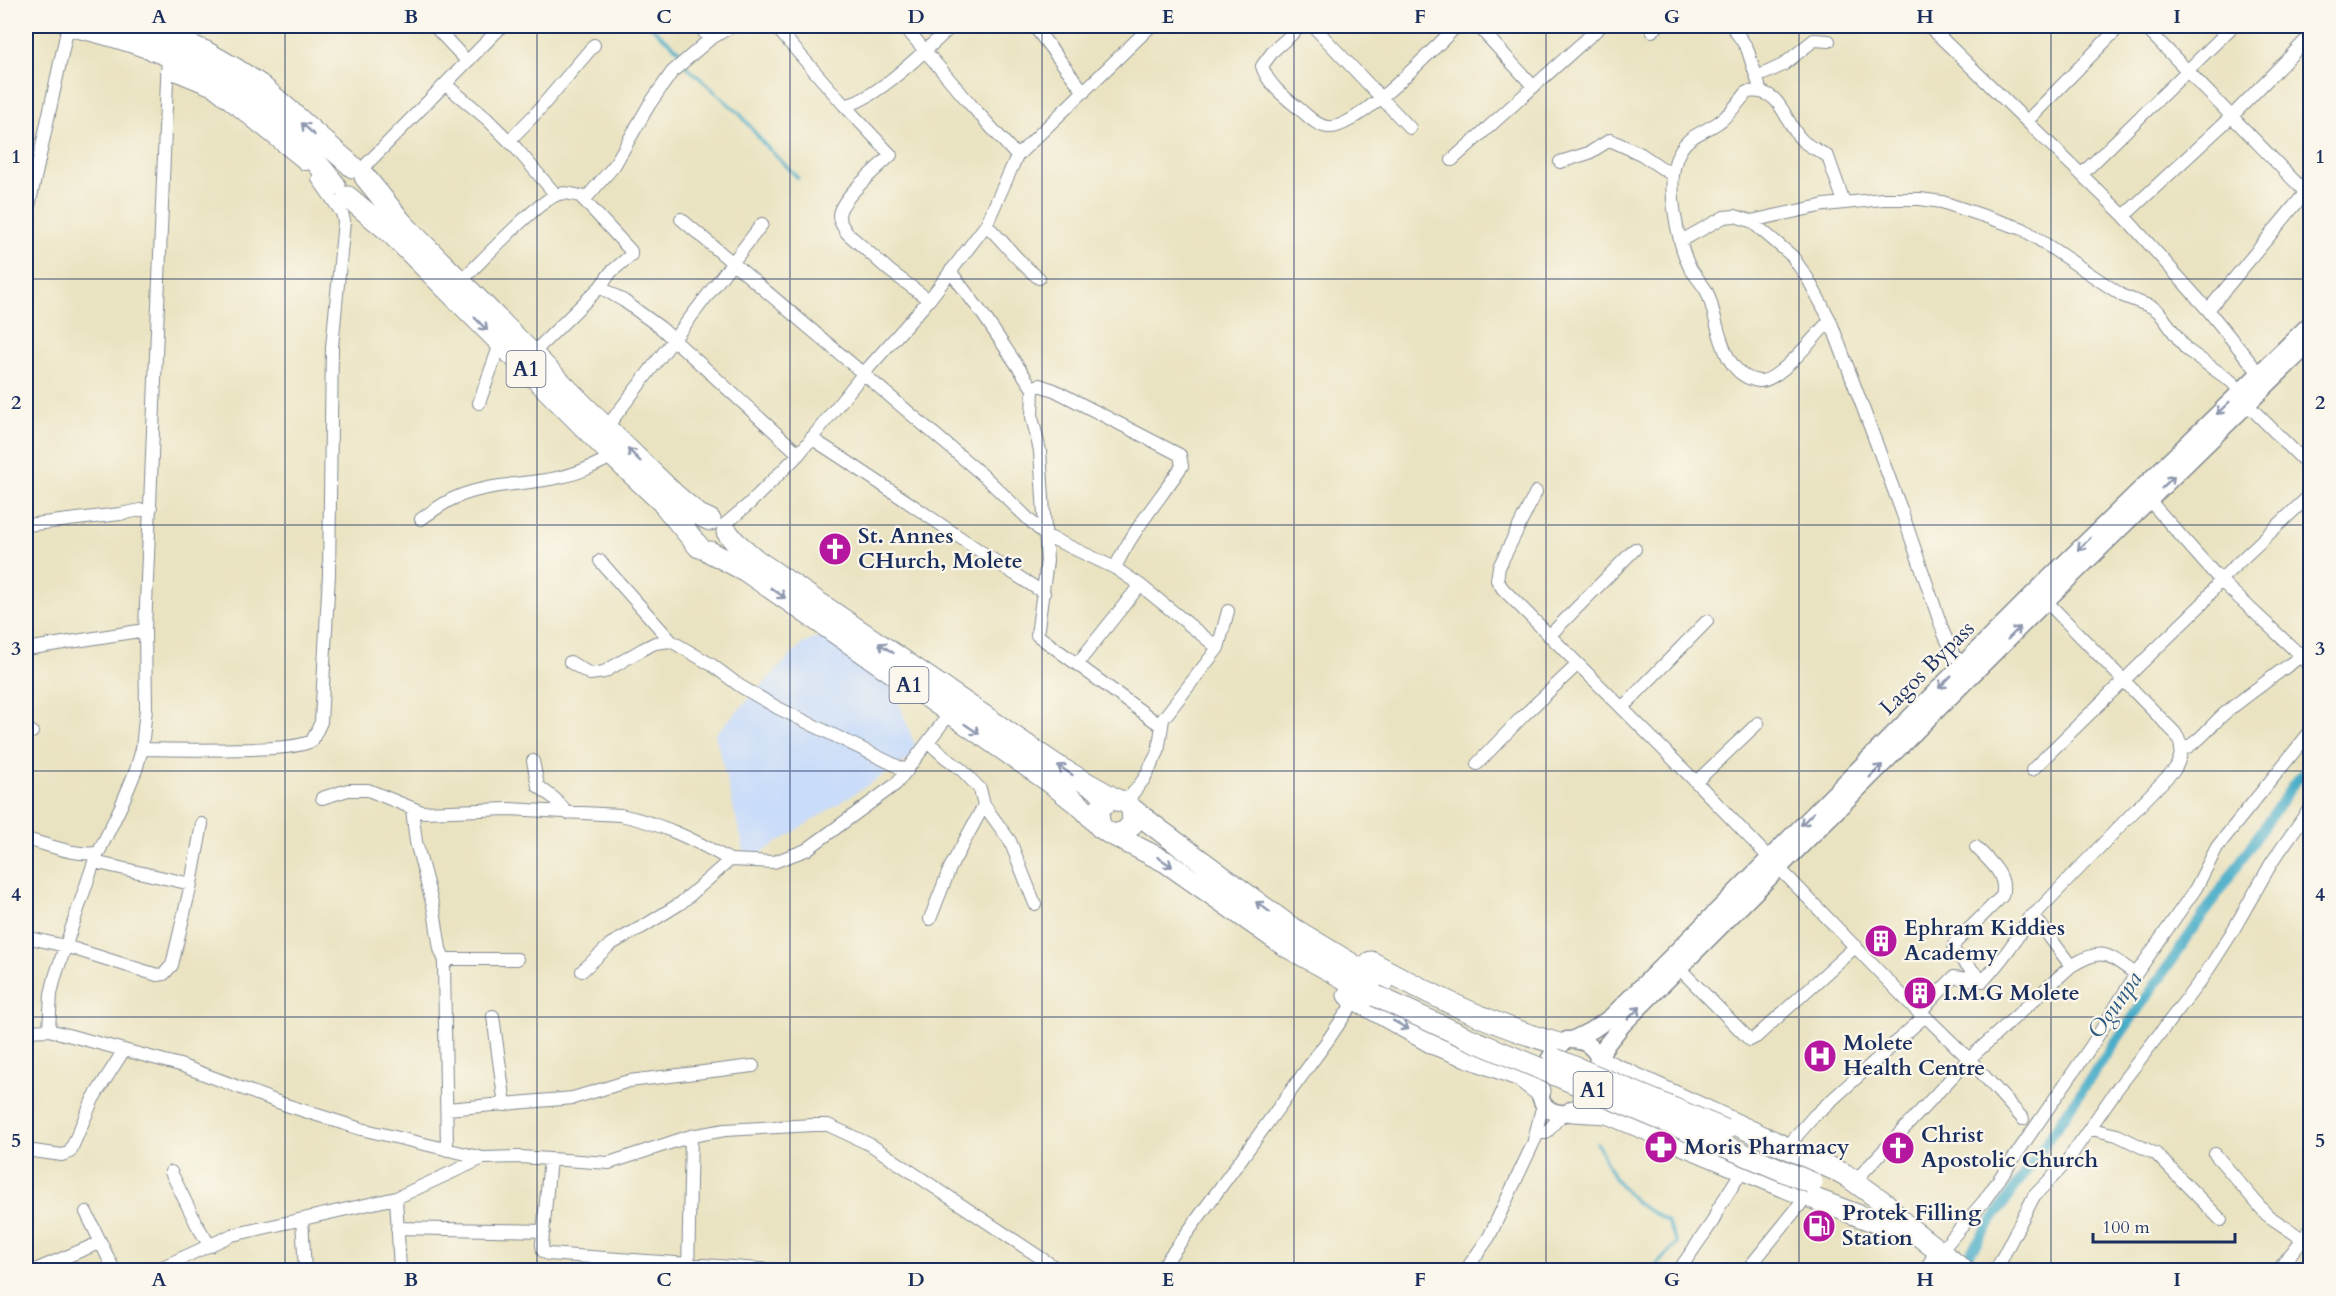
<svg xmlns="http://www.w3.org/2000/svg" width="2336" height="1296" font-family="Cardo,serif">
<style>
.built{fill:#c9dcf9}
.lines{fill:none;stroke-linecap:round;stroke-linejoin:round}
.stream{stroke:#48adc8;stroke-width:3}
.canal{stroke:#48adc8;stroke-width:10}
.street-casing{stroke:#828990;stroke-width:14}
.secondary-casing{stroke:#828990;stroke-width:19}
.highway-casing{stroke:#828990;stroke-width:23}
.street{stroke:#fff;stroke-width:12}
.secondary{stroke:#fff;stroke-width:16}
.highway{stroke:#fff;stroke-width:21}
.highway-bridge-casing{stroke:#828990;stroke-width:23;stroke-linecap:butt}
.highway-bridge{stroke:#fff;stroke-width:21}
.oneway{stroke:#8d97ae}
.grid{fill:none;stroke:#1b2f5e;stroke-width:1.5;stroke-opacity:0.55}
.labels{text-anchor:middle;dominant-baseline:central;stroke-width:4.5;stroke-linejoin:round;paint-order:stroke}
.shield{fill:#fbf7ec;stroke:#5e6b89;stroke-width:1.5}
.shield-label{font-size:21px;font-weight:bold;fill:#1b2f5e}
.poi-label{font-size:22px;font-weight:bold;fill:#1b2f5e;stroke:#fbf7ec;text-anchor:start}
.street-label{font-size:22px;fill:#1b2f5e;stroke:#fbf7ec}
.water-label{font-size:24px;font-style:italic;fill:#2b5b83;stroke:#fbf7ec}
.neatline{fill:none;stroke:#1b2f5e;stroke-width:2}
.grid-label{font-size:20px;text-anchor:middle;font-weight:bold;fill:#1b2f5e}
</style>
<rect width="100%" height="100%" fill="#fbf7ec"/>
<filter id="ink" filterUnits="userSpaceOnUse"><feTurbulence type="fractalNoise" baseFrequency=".0167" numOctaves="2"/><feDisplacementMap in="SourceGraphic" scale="12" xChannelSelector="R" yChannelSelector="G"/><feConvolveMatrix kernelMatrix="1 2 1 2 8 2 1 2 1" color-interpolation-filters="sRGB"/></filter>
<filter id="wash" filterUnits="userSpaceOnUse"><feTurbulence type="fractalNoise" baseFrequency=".008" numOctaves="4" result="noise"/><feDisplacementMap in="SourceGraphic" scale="24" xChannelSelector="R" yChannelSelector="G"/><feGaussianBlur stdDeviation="1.35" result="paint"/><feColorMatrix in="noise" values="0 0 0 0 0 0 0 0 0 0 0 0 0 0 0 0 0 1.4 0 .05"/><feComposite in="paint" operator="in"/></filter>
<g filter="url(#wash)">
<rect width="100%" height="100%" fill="#eae3c1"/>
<!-- built -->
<path class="built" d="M824,635L890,679L918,753L747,862L715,734L802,644Z"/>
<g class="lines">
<!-- stream -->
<path class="stream" d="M650,26L681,52L683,59
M685,65L740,114L764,144L798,178
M1597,1143L1614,1178L1638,1204L1667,1221L1677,1243L1652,1270"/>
<!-- canal -->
<path class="canal" d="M1958,1270L2295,782L2310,767"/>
</g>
</g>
<g filter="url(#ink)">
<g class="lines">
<!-- street casing -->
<g class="street-casing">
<path id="street" d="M434,26L467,61
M699,26L710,39
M775,26L844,105C870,105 931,45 952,26
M904,26L971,105L1017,156
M1034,26L1084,92
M1301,26L1274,50L1262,66C1267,83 1283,96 1297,107C1306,114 1316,126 1328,127C1356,131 1436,46 1457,26
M1313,26L1410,128
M1478,26L1533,86
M1732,26L1747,48L1759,85
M1929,26L2124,216L2208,310L2263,378
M2144,26L2310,197
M1652,31L1658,26
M167,71L213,90L305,164
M1757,77L1783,65L1814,40L1829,41
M446,85L486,118L516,148L556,195
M844,105L891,155C879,167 839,199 839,216C839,222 844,228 847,233L890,271L929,300
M2027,121L2120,26
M509,141L537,112L594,45
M1452,160L1601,26
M1560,162L1589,153L1610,140L1641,154L1672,175
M360,171L502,26
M2082,174L2233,26
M581,197L631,251V255L611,272L600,287
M2124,216L2232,116L2310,36
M681,219L985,477L1045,535L1115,568L1140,585L1218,648
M26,220L68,26
M1751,221L1792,256L1808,279L1830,320L1902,512L1944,634L1954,655L1963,664
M986,225C1005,242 1018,263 1039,278
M1681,241L1724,217L1735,216L1751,221L1825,205L1883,199H1920L1942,202L2023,229L2123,296L2152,307L2159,312L2186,349L2232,382L2240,392
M950,271L984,316L1033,389L1032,417L1040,451L1047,561L1037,635L1160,725
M460,282C479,264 538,200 559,194C569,191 578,197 587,197L614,166L649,105L672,72L710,39L732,26
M2208,310L2310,187
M1830,320C1817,334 1778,383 1759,381C1720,376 1719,320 1707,292C1702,283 1694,275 1689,266C1677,240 1667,187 1676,160C1685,135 1700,135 1719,122C1730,114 1738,103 1747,92C1782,87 1783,119 1800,138C1808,148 1819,149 1828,157L1844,202
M532,354L600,287L624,301L661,328L799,454
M1033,389L1039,385L1054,390L1180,455L1182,466C1159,500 1132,531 1115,568
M479,403L500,344
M2247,404L2310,467
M606,428L762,224
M811,438C890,488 965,543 1044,593
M1536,492L1499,567L1497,580L1503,589L1696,782L1919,1013L1925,1016L1969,1059L2023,1119
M2149,500L2220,580L2301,656L2310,646
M421,519C433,511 444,502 457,497C490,483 527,485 561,477C580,473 596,465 613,456
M26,525L120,514L151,508
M724,525L749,504L799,454L863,374L929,300L986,225L1017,156L1151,26
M600,561L671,641L712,665L740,686L778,708L907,771
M2046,601L2175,733C2184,746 2182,756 2175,769L2038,911L2028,919L2037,920L2071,966
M1549,636L1635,549
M26,649L145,630
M570,662L590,674L604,672L643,649L655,643L671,641
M1078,663L1140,585
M1622,708L1707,621
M26,728L32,732
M928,742L945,757L962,770L980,789L984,805L1010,841L1035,904
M142,749C179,750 216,750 253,749C272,748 295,748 312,741L321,722L329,574L332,347L344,221L342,213L318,179
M2182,750C2200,742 2210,726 2225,713C2249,694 2275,675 2301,656L2310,667
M533,761L538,786L555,799L567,813
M1477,764L1522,717L1578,664
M2032,770L2203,603L2220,580L2310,495
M1696,782L1758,723
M322,798L348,790H368L422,812L509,809L620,815C660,823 695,840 730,860
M1126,802L1144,779L1158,752L1163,719L1218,648L1228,611
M412,809L416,842L434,910L440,949L445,961
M26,839C50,845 73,856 98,853
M1976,847C1990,862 2008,875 2002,896L1955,943L1953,951L1983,981
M94,862L191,884
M930,919L950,868L984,805
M26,937L65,946L157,975L164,974L172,965L191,884L202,824
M1680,969L1750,1040L1756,1037L1856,946
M582,971L611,944L644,926L681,903L730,860L774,862L806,850L896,784L950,713
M1919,1013L1954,977L1983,981C2000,962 2016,942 2028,919
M493,1016L505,1105
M49,1030L51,994L55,977L94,862L121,806L136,770L142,749L146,708L145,630L168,55
M26,1031L49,1030L180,1065L286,1105L361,1129L483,1158
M447,1109L573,1098L629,1081L753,1066
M2091,1129L2117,1135L2156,1154L2221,1220
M1534,1140L1541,1112L1545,1104
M1787,1147L1814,1116L1925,1016
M26,1150L62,1155L70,1152L93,1099L124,1050
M447,1150L444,965L449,959H517
M2215,1154L2267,1215L2310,1244
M550,1159L542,1244L543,1251L548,1254L774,1270
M171,1172L197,1225L210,1246
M1855,1181L1969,1059L2071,966C2104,946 2106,954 2136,974
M86,1212L114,1270
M302,1219L305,1270
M397,1228L544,1231
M1939,1253L1984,1201L2092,1045L2136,974L2196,888L2217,847L2310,732
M35,1270L99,1243
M156,1270L232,1235L396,1198
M400,1270L396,1198L483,1158L520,1157L609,1163L691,1136L725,1130L814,1125H828L871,1145L1059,1270
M688,1270L691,1136
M1160,1270L1328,1040L1355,1000
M1466,1270L1489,1237L1538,1133H1546L1563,1113
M1679,1270L1713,1221L1718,1209L1740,1174
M1747,1270L1807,1196
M1926,1270L1932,1258
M1996,1270L2034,1196L2065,1164L2117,1089L2204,976L2231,934L2272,862L2310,808
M2278,1270L2310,1230"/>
</g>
<!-- secondary casing -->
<g class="secondary-casing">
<path id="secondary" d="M1567,1040C1621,1037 1601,1117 1560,1113C1523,1109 1544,1053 1567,1040Z
M1572,1040L1594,1029L1611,1017L2036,591L2310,324
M1598,1059L1606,1045L1623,1024L2046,601L2310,343"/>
</g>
<!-- highway casing -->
<g class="highway-casing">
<path id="highway" d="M72,26C180,49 267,96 335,185
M143,26L206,52L234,68L260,85L353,167
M365,177L403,224L606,428L674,494L699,515L710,520
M348,197L391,233L613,456L661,501L699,547
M727,532L735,542L756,560L1060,768L1115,799
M710,552L746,571L1050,782L1084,809L1101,828
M1132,809L1133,823L1125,832L1113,835C1100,830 1095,820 1101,806L1112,799L1126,802L1132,809L1162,832L1289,926L1383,983
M1113,835L1166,862L1284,945L1376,996
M1371,962C1431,995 1493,1026 1559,1044
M1348,995L1434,1044L1520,1076L1540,1091
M1600,1062L1844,1174L1886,1204L1904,1224
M1573,1111L1607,1113L1807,1196L1899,1231
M1894,1216L1963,1270"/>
</g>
<!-- street -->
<use href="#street" class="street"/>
<!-- secondary -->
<use href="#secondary" class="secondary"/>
<!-- highway -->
<use href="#highway" class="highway"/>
<!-- highway-bridge casing -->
<g class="highway-bridge-casing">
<path id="highway-bridge" d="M1376,996L1465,1037L1812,1183
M1555,1059L1725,1130"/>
</g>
<!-- highway-bridge -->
<use href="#highway-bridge" class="highway-bridge"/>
</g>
<!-- one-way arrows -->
<defs><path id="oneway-shaft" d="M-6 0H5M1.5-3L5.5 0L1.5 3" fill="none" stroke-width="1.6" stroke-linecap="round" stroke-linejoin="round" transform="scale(1.5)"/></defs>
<g class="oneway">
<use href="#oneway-shaft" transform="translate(308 129) rotate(-137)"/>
<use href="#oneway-shaft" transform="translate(481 324) rotate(45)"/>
<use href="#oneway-shaft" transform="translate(2223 408) rotate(136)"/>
<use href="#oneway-shaft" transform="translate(634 455) rotate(-135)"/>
<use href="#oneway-shaft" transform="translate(2168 482) rotate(-45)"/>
<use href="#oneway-shaft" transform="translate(2084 544) rotate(136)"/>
<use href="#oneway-shaft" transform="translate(778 593) rotate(35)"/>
<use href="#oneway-shaft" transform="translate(2014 633) rotate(-45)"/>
<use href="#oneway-shaft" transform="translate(886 648) rotate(-146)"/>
<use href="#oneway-shaft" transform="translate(1945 682) rotate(135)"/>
<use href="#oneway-shaft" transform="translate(972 729) rotate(34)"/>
<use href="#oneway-shaft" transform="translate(1065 770) rotate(-147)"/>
<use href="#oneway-shaft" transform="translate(1876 771) rotate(-45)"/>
<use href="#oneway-shaft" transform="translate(1807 819) rotate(135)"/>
<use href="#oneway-shaft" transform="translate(1165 862) rotate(33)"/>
<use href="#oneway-shaft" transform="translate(1263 907) rotate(-144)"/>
<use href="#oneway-shaft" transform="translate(1634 1013) rotate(-44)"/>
<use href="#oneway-shaft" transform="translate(1401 1025) rotate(29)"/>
</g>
</g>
<!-- grid -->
<path class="grid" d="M285,26V1270M537,26V1270M790,26V1270M1042,26V1270M1294,26V1270M1546,26V1270M1799,26V1270M2051,26V1270M26,279H2310M26,525H2310M26,771H2310M26,1017H2310"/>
<!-- icons -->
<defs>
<g id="church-disc" transform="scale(1.725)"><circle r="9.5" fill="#b5179e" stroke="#fbf7ec"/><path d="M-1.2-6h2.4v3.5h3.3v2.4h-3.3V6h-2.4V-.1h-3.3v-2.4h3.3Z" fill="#fff"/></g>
<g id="building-disc" transform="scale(1.725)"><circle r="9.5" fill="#b5179e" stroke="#fbf7ec"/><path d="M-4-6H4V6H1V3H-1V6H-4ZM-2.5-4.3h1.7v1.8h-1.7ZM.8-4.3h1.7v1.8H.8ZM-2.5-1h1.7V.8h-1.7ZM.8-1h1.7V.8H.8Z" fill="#fff"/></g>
<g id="hospital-disc" transform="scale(1.725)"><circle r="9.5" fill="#b5179e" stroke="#fbf7ec"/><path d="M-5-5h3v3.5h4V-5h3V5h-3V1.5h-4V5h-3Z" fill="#fff"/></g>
<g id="pharmacy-disc" transform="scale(1.725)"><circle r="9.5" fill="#b5179e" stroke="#fbf7ec"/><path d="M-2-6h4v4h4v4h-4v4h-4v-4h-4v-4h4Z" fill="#fff"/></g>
<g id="fuel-disc" transform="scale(1.725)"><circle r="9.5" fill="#b5179e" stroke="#fbf7ec"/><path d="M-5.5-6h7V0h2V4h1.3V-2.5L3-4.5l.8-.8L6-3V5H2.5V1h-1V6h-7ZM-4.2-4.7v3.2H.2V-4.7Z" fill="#fff"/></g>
</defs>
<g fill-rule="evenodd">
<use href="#church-disc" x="835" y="549"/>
<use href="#building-disc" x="1881" y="941"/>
<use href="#building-disc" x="1920" y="993"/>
<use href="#hospital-disc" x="1820" y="1056"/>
<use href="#pharmacy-disc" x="1661" y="1147"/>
<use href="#church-disc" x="1898" y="1148"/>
<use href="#fuel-disc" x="1819" y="1226"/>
</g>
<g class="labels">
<!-- shield labels -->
<g class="shield">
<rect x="506.5" y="351" width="39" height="36" rx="4.5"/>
<rect x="889.5" y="667" width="39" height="36" rx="4.5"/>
<rect x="1573.5" y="1072" width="39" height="36" rx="4.5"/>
</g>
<g class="shield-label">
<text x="526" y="369">A1</text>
<text x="909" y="685">A1</text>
<text x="1593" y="1090">A1</text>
</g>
<!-- poi labels -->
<g class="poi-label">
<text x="858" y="536">St. Annes<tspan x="858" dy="25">CHurch, Molete</tspan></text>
<text x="1904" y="928">Ephram Kiddies<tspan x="1904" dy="25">Academy</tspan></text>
<text x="1943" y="993">I.M.G Molete</text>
<text x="1843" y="1043">Molete<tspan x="1843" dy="25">Health Centre</tspan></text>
<text x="1921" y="1135">Christ<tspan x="1921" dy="25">Apostolic Church</tspan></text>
<text x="1684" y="1147">Moris Pharmacy</text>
<text x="1842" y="1213">Protek Filling<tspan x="1842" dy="25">Station</tspan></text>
</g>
<!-- street labels -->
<g class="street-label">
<text transform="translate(1927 668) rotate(-45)">Lagos Bypass</text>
</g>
<!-- water labels -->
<g class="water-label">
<text transform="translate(2115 1005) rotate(-55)">Ogunpa</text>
</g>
</g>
<!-- margin -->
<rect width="2336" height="1296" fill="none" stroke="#fbf7ec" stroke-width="66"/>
<!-- scale -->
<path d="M2093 1233v9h142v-9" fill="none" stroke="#1b2f5e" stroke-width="3"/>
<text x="2102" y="1233" font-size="18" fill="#1b2f5e" stroke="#fbf7ec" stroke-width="4.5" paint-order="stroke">100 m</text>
<rect x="33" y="33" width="2270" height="1230" class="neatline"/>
<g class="grid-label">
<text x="159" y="23">A</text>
<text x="411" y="23">B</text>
<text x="664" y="23">C</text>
<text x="916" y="23">D</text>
<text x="1168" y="23">E</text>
<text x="1420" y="23">F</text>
<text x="1672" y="23">G</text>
<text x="1925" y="23">H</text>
<text x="2177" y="23">I</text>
<text x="16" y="163">1</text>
<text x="2320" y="163">1</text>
<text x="16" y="409">2</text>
<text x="2320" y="409">2</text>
<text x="16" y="655">3</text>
<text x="2320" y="655">3</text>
<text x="16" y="901">4</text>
<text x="2320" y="901">4</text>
<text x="16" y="1147">5</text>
<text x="2320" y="1147">5</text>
<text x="159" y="1286">A</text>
<text x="411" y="1286">B</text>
<text x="664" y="1286">C</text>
<text x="916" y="1286">D</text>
<text x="1168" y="1286">E</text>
<text x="1420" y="1286">F</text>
<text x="1672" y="1286">G</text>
<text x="1925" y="1286">H</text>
<text x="2177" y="1286">I</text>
</g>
</svg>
